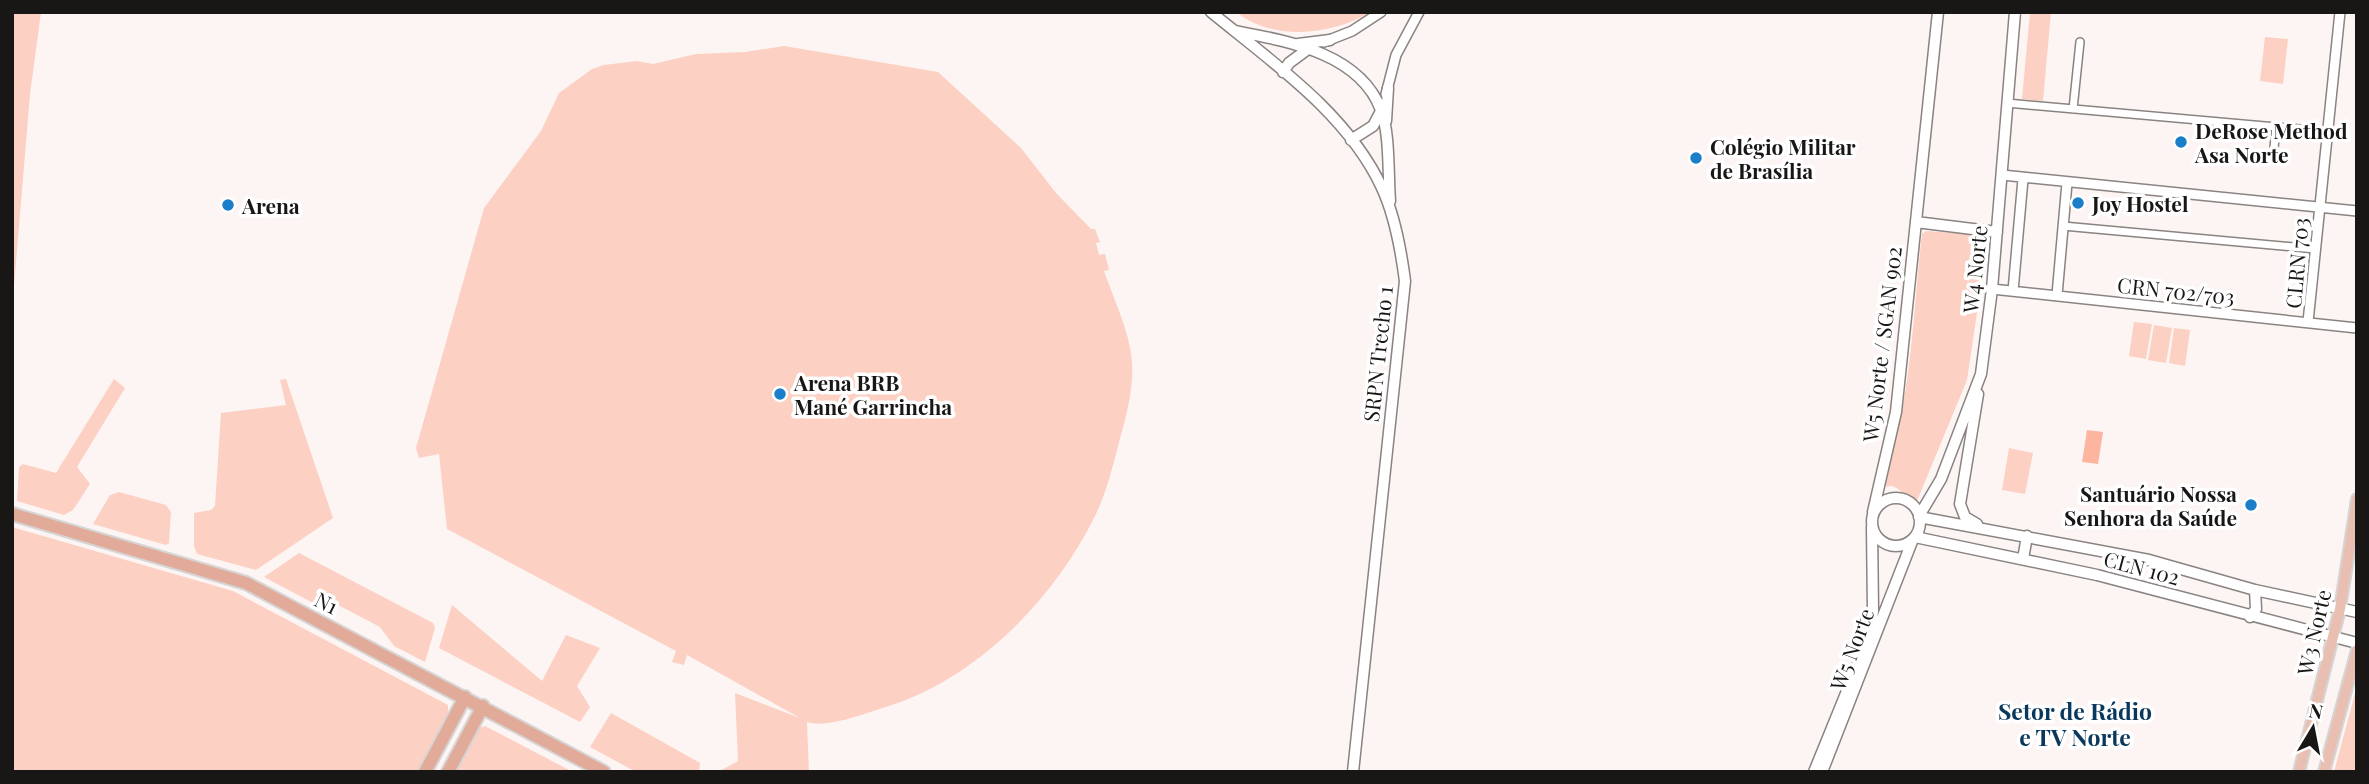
<svg xmlns="http://www.w3.org/2000/svg" width="2369" height="784" font-family="'Playfair Display',serif">
<style>
.green{fill:#fcd0c2}
.water{fill:#fdb5a0}
.lines{fill:none;stroke-linecap:round;stroke-linejoin:round}
.minor-casing{stroke:#898381;stroke-width:10}
.tertiary-casing{stroke:#898381;stroke-width:12}
.secondary-casing{stroke:#898381;stroke-width:13}
.primary-casing{stroke:#d6d5d5;stroke-width:14}
.trunk-casing{stroke:#d6d5d5;stroke-width:16}
.minor{stroke:#fff;stroke-width:7}
.tertiary{stroke:#fff;stroke-width:9}
.secondary{stroke:#fff;stroke-width:10}
.primary{stroke:#e9bfb2;stroke-width:10}
.trunk{stroke:#e2aa98;stroke-width:12}
.poi-dot{fill:#1a7ec9;stroke:#fff;stroke-width:2.5}
.labels{text-anchor:middle;dominant-baseline:central;stroke-width:7;stroke-linejoin:round;paint-order:stroke}
.poi-label{font-size:21px;font-weight:bold;fill:#191716;stroke:#fff;text-anchor:start}
.street-label{font-size:21px;fill:#191716;stroke:#fff}
.neighbourhood-label{font-size:23px;font-weight:bold;fill:#0a385d;stroke:#fff}
</style>
<rect width="100%" height="100%" fill="#fdf5f3"/>
<!-- green -->
<path class="green" d="M12,12H41L30,94L12,310Z
M1236,12H1371C1332,35 1275,42 1236,12Z
M2030,12H2051L2043,101L2022,99Z
M2265,37L2288,39L2283,84L2260,81Z
M784,46L938,72L1021,148L1056,193L1091,229H1095L1100,242L1096,243L1099,255L1105,254L1109,270L1104,271C1114,300 1130,332 1132,362C1134,390 1125,420 1118,446C1112,469 1106,494 1095,516C1055,598 977,678 889,706C869,712 827,729 807,722L809,772H718L738,761L735,693L800,718L687,655L684,665L672,662L676,651L447,529L439,454L419,458L416,448L484,208L541,131L559,93L592,69L604,65L637,61L653,64L696,54L745,52Z
M1926,231L1980,235L1987,246L1967,380L1917,501L1893,486L1880,487C1911,419 1913,309 1922,234Z
M2134,322L2152,324L2146,359L2129,356Z
M2154,325L2172,328L2166,363L2148,360Z
M2174,328L2190,330L2185,366L2169,363Z
M114,379L125,388L77,467L90,484L73,510L64,515L17,501L19,467L23,464L56,473Z
M286,379L333,518L256,570L197,554L194,546V513L211,510L215,506L221,413L286,405L280,380Z
M2009,448L2033,453L2025,494L2002,490Z
M119,492L166,505L171,512L169,543L166,545L93,524L110,495Z
M12,527L233,591L448,705V717L419,772H12Z
M299,553L433,623L435,628L425,662L394,646L380,627L340,606L315,604L264,577Z
M452,605L542,681L566,635L600,648L577,686L590,707L580,722L439,648Z
M2357,686V772H2334Z
M611,713L700,763L699,772H636L590,747Z
M485,726L573,772H456L478,728Z"/>
<!-- water -->
<path class="water" d="M2087,430L2103,432L2098,464L2082,462Z"/>
<g class="lines">
<!-- minor casing -->
<g class="minor-casing">
<path id="minor" d="M2007,103L2311,130
M2073,109L2080,42
M2274,148L2276,128
M2063,226L2315,249"/>
</g>
<!-- tertiary casing -->
<g class="tertiary-casing">
<path id="tertiary" d="M1324,42L1352,31L1381,12
M1386,94L1396,55L1419,12
M2002,175L2357,211
M1992,289L2357,328
M2013,291L2023,179
M2057,295L2067,183
M2308,322L2340,12"/>
</g>
<!-- secondary casing -->
<g class="secondary-casing">
<path id="secondary" d="M1211,12C1272,62 1348,114 1382,188C1395,216 1401,250 1405,281L1353,772
M1235,31C1287,41 1360,53 1381,110C1390,133 1388,175 1390,201
M1298,44L1330,40
M1283,72L1289,63L1308,49
M1386,121L1388,88
M1351,140L1373,126L1381,111
M1916,222L1997,232
M1872 522a24 24 0 1 1 48 0a24 24 0 1 1-48 0Z
M1873,512L1896,412L1938,12
M1919,516L1941,479L1981,374L1992,289L2015,12
M1919,517L2149,560L2255,590L2357,612
M1977,524L1965,517L1960,504L1978,394
M1915,537L2097,575L2357,643
M2023,559L2027,536
M2250,617L2256,609L2255,590
M1814,772L1869,637L1873,612L1872,527
M1822,772L1913,539"/>
</g>
<!-- primary casing -->
<g class="primary-casing">
<path id="primary" d="M2299,772L2340,609L2357,499
M2324,772L2357,650"/>
</g>
<!-- trunk casing -->
<g class="trunk-casing">
<path id="trunk" d="M12,514L246,583L604,772
M425,772L465,697
M448,772L483,706"/>
</g>
<!-- minor -->
<use href="#minor" class="minor"/>
<!-- tertiary -->
<use href="#tertiary" class="tertiary"/>
<!-- secondary -->
<use href="#secondary" class="secondary"/>
<!-- primary -->
<use href="#primary" class="primary"/>
<!-- trunk -->
<use href="#trunk" class="trunk"/>
</g>
<!-- markers -->
<g class="poi-dot">
<circle cx="2181" cy="142" r="7"/>
<circle cx="1696" cy="158" r="7"/>
<circle cx="2078" cy="203" r="7"/>
<circle cx="228" cy="205" r="7"/>
<circle cx="780" cy="394" r="7"/>
<circle cx="2251" cy="505" r="7"/>
</g>
<g class="labels">
<!-- poi labels -->
<g class="poi-label">
<text x="2195" y="130">DeRose Method<tspan x="2195" dy="24">Asa Norte</tspan></text>
<text x="1710" y="146">Colégio Militar<tspan x="1710" dy="24">de Brasília</tspan></text>
<text x="2092" y="203">Joy Hostel</text>
<text x="242" y="205">Arena</text>
<text x="794" y="382">Arena BRB<tspan x="794" dy="24">Mané Garrincha</tspan></text>
<text x="2237" y="493" text-anchor="end">Santuário Nossa<tspan x="2237" dy="24">Senhora da Saúde</tspan></text>
</g>
<!-- street labels -->
<g class="street-label">
<text transform="translate(2296 263) rotate(-85)">CLRN 703</text>
<text transform="translate(1974 269) rotate(-84)">W4 Norte</text>
<text transform="translate(2176 290) rotate(6)">CRN 702/703</text>
<text transform="translate(1881 344) rotate(-83)">W5 Norte / SGAN 902</text>
<text transform="translate(1377 354) rotate(-84)">SRPN Trecho 1</text>
<text transform="translate(2142 567) rotate(15)">CLN 102</text>
<text transform="translate(327 602) rotate(27)">N1</text>
<text transform="translate(2313 632) rotate(-77)">W3 Norte</text>
<text transform="translate(1851 649) rotate(-69)">W5 Norte</text>
</g>
<!-- neighbourhood labels -->
<g class="neighbourhood-label">
<text x="2075" y="710">Setor de Rádio<tspan x="2075" dy="26">e TV Norte</tspan></text>
</g>
</g>
<!-- border -->
<rect width="2369" height="784" fill="none" stroke="#191716" stroke-width="28"/>
<!-- north arrow -->
<g transform="translate(2313 728) rotate(10)" stroke="#ffffff" stroke-width="5" paint-order="stroke">
<path d="M0-5L12 26L0 18L-12 26Z" fill="#191716"/>
<text y="-10" font-size="19" font-weight="bold" text-anchor="middle" fill="#191716">N</text>
</g>
</svg>
